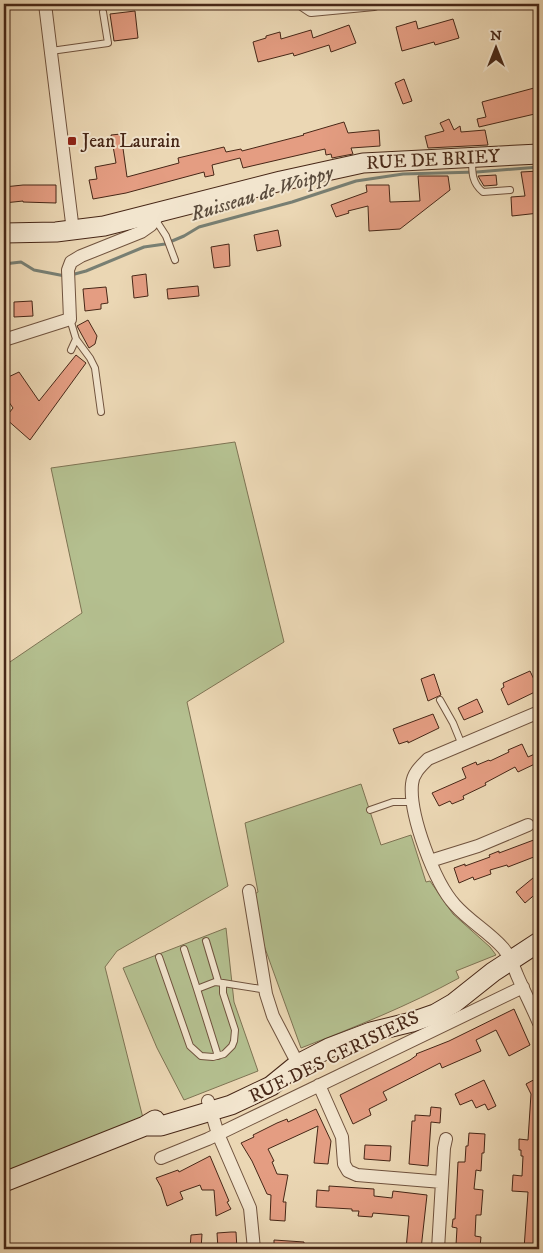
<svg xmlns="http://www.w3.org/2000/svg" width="543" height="1253" font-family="'IM FELL DW Pica',serif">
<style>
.green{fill:#b4bf8f;stroke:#7e7353}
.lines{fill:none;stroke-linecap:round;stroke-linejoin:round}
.stream{stroke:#787f73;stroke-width:3}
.building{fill:#e49d82;stroke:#472717}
.lane-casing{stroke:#70533e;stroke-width:8}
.street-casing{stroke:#70533e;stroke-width:14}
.secondary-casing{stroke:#472717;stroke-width:21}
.lane{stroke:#f2e5ce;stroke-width:6}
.street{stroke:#f2e5ce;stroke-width:12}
.secondary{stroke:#f2e5ce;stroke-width:19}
.poi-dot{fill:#8f2418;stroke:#f2e5ce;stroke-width:2}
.labels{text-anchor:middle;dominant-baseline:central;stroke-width:4;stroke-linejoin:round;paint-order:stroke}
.poi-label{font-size:19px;fill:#472717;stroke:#f2e5ce;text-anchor:start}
.street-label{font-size:19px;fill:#472717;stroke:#f2e5ce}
.water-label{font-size:20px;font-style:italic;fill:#5b4c3d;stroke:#f2e5ce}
</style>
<rect width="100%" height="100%" fill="#ebd7b4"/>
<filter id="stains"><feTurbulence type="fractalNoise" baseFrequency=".004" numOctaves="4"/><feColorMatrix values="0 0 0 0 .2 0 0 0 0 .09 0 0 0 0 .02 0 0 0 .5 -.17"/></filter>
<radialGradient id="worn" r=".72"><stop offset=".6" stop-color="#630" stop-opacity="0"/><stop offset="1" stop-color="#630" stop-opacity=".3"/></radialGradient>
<!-- green -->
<path class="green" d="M235,442L284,642L187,702L228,886L117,951L105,967L145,1126L4,1171V666L82,613L51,468Z
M361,784L381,845L411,835L426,882L430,881L453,914L490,947L496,955L456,971L459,978C408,1006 355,1027 301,1048L262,940L253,895L258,892L245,823Z
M226,928L234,1002L258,1071L184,1100L157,1048L123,968Z"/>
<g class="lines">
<!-- stream -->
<path class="stream" d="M4,264L21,262L34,270L65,276
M71,275L86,271L144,247L165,244L184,236L199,227L292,202L356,181L403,174L477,172L539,167"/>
</g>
<!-- building -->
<path class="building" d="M135,11L138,38L114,41L110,14Z
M453,19L459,38L435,45L434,42L402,51L396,27L416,21L418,29Z
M349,25L356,43L331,52L329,45L294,56L293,53L258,62L253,42L266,38V36L280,32L281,39L311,30L313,38Z
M404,79L412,101L403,104L395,83Z
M534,88L539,106V113L479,127L477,119L486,117L482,102Z
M449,119L454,130L460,126L461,132L485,130L488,145L428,148L425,136L444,131L440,123Z
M344,122L348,133L379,130L380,146L351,148L353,154L332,158L331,154L326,155L325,149L243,168L240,158L212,165L214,175L205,177L204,172L126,193L93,199L89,180L97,179L95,167L116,163L111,135L121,134L127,177L179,163L178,158L199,153L224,147L226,152L241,149L242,151L304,135L303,134Z
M539,171V213L512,216L511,197L525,196L521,172Z
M496,175L497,185L484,186L478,176Z
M418,176H448L450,190L400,229L369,231L368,206L348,211L349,213L336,217L331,205L367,192L366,185H389L390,202L420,201Z
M23,185H56V203L23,202V201L4,203V187Z
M278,230L281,246L257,251L254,235Z
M229,244L230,266L214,268L211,247Z
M146,274L148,296L134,298L132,276Z
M198,286L199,296L168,299L167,289Z
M106,287L108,303L101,304V309L85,311L83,289Z
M32,301L33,316L14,317V302Z
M88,320L97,336L95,344L89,348L77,326Z
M76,355L86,363L30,440L5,418L13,408L4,395V379L19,372L39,401Z
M530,671L539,690L508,705L501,689L504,687L503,683Z
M434,674L441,695L428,701L421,679Z
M477,699L483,712L464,720L458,708Z
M433,714L439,728L408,743V741L399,744L393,729Z
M522,744L528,757L539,752V762L518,772L515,767L485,783L486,785L463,796L464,799L452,804L450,801L439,806L432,793L466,778L462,768L476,762L477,765L489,760L490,761L509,752L508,750Z
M539,838V855L508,867L507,865L490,870L491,874L474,880L473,877L459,883L454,868L465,864V866L490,857L489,855L499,851V853Z
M533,878L539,886V891L525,903L516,892Z
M514,1009L530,1045L509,1056L496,1030L476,1040L481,1051L442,1068L440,1063L383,1092L387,1100L369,1109L371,1115L353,1124L340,1095L410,1060L417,1055L416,1054L449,1041Z
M539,1077V1249H524L528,1192L512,1191L513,1175L522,1176L523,1156H521V1150H519V1139L528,1140L531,1094L526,1084Z
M484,1080L496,1106L488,1110L485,1104L476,1108L472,1100L460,1105L455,1094Z
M431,1107L441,1108L440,1123L431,1122L428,1166L409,1164L412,1121H415V1115L430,1116Z
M316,1109L331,1141L328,1164L314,1163L318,1126L268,1149L274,1161L272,1162L277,1174L288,1175L283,1202H286L285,1221L270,1220L271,1195L267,1194L252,1161L241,1143L254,1137L253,1135L277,1123L287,1119L288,1122Z
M469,1133L485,1134L484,1153H482L481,1171L476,1170L474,1189L483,1190L481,1215H476L475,1236L481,1237L480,1247L456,1245L457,1228L452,1227L453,1219H455L458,1162H465L466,1146H468Z
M365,1145L391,1146L390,1161L364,1159Z
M210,1156L229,1201L227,1202L231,1209L216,1216L214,1190H202L200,1185L180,1192L183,1199L167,1206L161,1187L156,1178L178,1170L179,1172Z
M329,1186L374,1189V1196L392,1198L393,1191L427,1195L421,1249H406L409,1216L373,1213L372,1217L358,1216L359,1211H352V1209L316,1207L317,1190L329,1191Z
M231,1232H236L237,1249H218L217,1233Z
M202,1234L201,1249H190L191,1235Z
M274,1240L304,1242V1249H274Z"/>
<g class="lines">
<!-- lane casing -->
<g class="lane-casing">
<path id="lane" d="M51,51L108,43L103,12
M472,159C472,173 472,183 483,192L510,190
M155,219L166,236L175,260
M70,319L76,339L71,350
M76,339L90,358L95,368L101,412
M440,700L453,723L462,745
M370,810L393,802H412
M206,941L218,981
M184,949L197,989L215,982L223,983
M159,957L190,1046L201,1056L213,1057L224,1054L232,1046L234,1041L235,1030L223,993V983L261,989L265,987
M197,989L218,1056"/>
</g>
<!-- street casing -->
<g class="street-casing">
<path id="street" d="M45,4L73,231
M302,4L311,10L374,4
M4,340L70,319L68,270L71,262L81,256L141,232L151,225L160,213
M539,712L428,759C421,766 413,773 412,784C409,814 434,882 455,905C469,921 489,932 503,948C510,956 513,965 517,975C524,991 532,1007 539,1023
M430,861L478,846L528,825
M249,891L266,994L273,1016L298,1064
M319,1085L342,1137L344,1164L348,1171L357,1175L442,1182
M208,1101L218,1134L250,1208L254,1249
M161,1158L208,1139L523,987
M438,1249L444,1148L446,1139"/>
</g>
<!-- secondary casing -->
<g class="secondary-casing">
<path id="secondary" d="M4,233L56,232L104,226L281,181L363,163L539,154
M145,1126H161L231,1105L271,1086L298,1064L329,1048L371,1032L412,1022L435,1014L454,1003L493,972L539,942
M4,1182L145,1126L155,1120"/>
</g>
<!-- lane -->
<use href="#lane" class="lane"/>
<!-- street -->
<use href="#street" class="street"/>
<!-- secondary -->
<use href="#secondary" class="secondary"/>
</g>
<!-- markers -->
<rect class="poi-dot" x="67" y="136" width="10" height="10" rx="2.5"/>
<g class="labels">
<!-- poi labels -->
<g class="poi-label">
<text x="82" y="141">Jean Laurain</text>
</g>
<!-- street labels -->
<g class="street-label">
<text transform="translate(433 160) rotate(-3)">RUE DE BRIEY</text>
<text transform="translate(334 1057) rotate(-26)">RUE DES CERISIERS</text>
</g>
<!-- water labels -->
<g class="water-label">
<text transform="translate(262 194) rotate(-17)">Ruisseau de Woippy</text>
</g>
</g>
<!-- margin -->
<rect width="543" height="1253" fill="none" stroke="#ebd7b4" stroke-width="20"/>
<rect x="5" y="5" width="533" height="1243" fill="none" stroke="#472717" stroke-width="2.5"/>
<rect x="10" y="10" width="523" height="1233" fill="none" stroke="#472717"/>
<!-- north arrow -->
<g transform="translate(496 48)" stroke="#f2e5ce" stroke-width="4" paint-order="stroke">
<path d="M0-4L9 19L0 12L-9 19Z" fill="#472717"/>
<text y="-8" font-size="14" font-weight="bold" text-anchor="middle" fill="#472717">N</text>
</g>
<rect width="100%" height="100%" filter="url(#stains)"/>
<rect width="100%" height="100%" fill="url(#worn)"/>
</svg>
